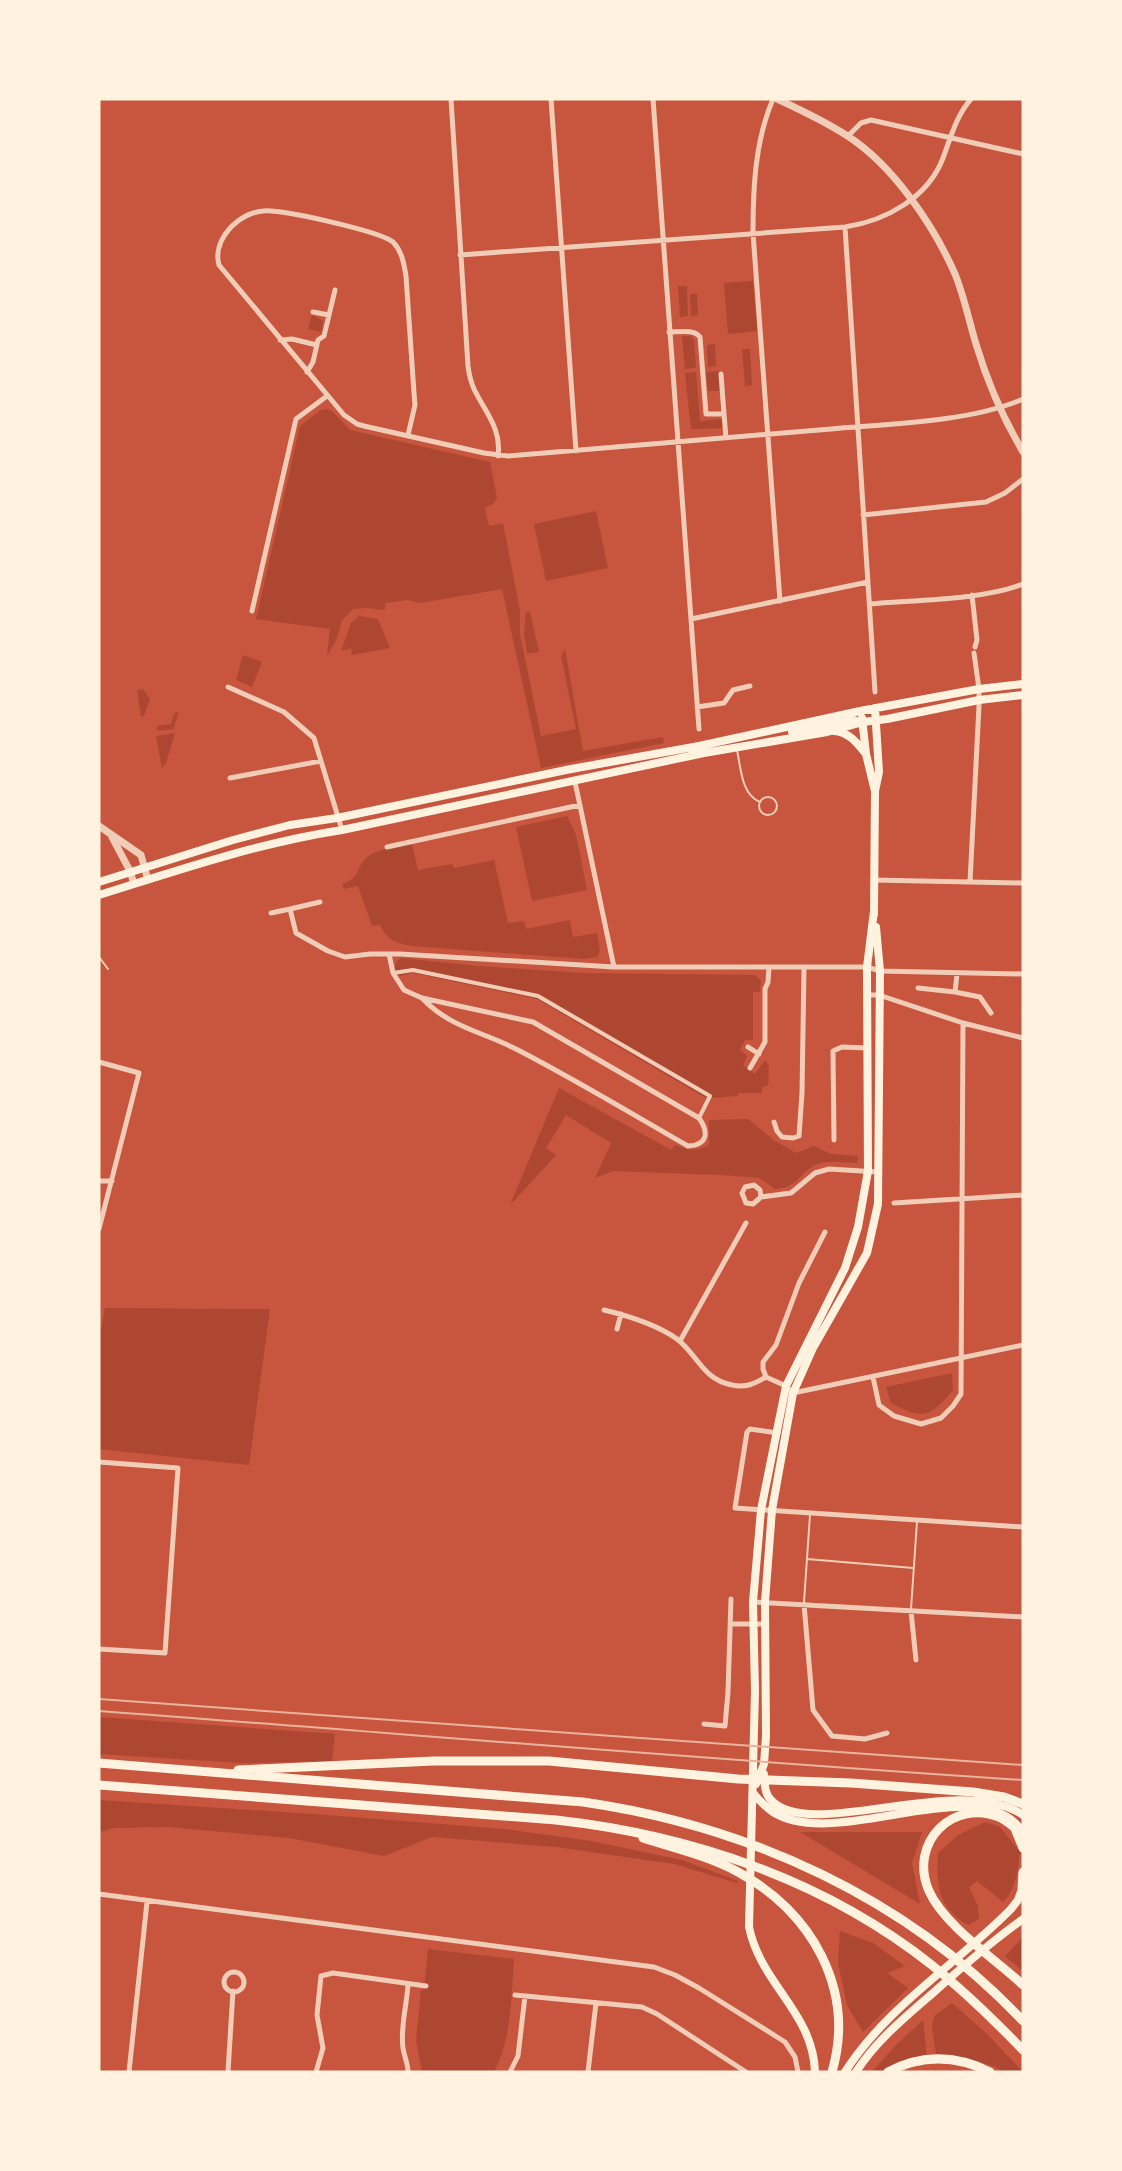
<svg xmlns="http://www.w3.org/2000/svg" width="1122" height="2171" font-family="Mulish,sans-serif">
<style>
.green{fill:#ae4732}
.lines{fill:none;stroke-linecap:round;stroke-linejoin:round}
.service{stroke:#f1ccb7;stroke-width:2}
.pedestrian{stroke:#f1ccb7;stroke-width:4}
.minor{stroke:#f1ccb7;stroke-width:5}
.tertiary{stroke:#f1ccb7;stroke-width:7}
.primary{stroke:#fff3e0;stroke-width:8}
.motorway{stroke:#fff3e0;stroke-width:9}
.rail{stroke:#e9b49f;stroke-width:2}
</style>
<rect width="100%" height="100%" fill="#c8553d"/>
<!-- green -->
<path class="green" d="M753,281L757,331L728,334L724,283Z
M678,286H687L688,316L680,317Z
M690,294H697L698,315L691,316Z
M312,315L323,321L321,332L308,329Z
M682,336H691L694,340L696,368L685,369Z
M715,344L716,366L708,367L707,345Z
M742,349H750L752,385L745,386Z
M719,371L720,391H708L706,372Z
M696,372L700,421L723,419L724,428L691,429L685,373Z
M326,409L332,411L350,430L490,462L497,498L493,504L485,508L489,526L503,523L520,610V634L541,736L576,729L561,656L565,649L583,751L663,737L664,743L541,768L502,589L420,603L408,600L385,603V610L366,608L353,609L342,620L337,638L327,657L330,629L256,619L300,426L321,410Z
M596,511L608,568L546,581L534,524Z
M526,612H530L539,652L527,654L524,634Z
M359,616L378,619L390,648L352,655L351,648L341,651L351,623Z
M243,655L262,662L252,687L236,680Z
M143,689L150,699L144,716L141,717L137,690Z
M179,712L173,729L157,731V726L171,724L174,713Z
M175,733L166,763L162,768L156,736Z
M567,816L576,835L587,890L532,901L516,827Z
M412,844L418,870L452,864L454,868L494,860L508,923L524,921L526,929L570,920L573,937L597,933L600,951L597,957L584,959L412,946C395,943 387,940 380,925L372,926L358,886L344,889L342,884C363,877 354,866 370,855C381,848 400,847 412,844Z
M401,958L478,966L585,973L755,975L761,981L760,992H753V1040H745L740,1049L747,1056L743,1065L755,1074L765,1060L769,1066L768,1086L762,1087V1093H738V1096L706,1098L537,999L413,973L400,976L395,968L396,962Z
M559,1088L671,1150L675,1145C689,1151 695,1152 709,1145V1120L748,1119L775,1141L796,1153L814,1146L831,1154L858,1156L857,1163C845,1163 827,1159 815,1165C798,1174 799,1187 775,1189L759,1178L721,1175L613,1171L595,1178L611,1143L566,1115L546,1148L556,1155L510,1205Z
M105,1308L270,1309L249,1465L99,1449V1339Z
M952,1373L953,1390C930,1417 924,1421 891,1403L886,1387Z
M99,1717L335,1734L332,1761L241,1763L99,1754Z
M99,1800L314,1814L505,1829L591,1841L682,1860L738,1881L737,1883L674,1864L556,1847L432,1837L384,1856L289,1838L168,1827L114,1828L99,1832Z
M986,1822L1000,1827L1020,1852C1018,1870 1016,1889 1003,1902L977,1881L969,1887L978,1906L979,1919L968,1925C938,1908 936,1885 938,1853L958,1835Z
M800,1832H922L912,1863L920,1904Z
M840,1931L873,1943L905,1966L887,1973L908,1988L863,2032L847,2005L838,1963Z
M1023,1937V1971L1005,1956Z
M428,1949L514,1959C511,1997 512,2038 494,2072H422L416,2041L421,1990H424Z
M952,2003L985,2032L1023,2072H1003L996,2067L970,2059L936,2054L932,2026L935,2015Z
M923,2020L927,2057C911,2061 888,2072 872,2072L896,2045Z"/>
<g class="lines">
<!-- service -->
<path class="service" d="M737,750C741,768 741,794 760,802
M759 806a9 9 0 1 1 18 0a9 9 0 1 1-18 0Z
M99,957L108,969
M807,1559L913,1568
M804,1602L810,1515
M911,1609L917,1522"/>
<!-- pedestrian -->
<path class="pedestrian" d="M393,973L413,970L538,996L710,1096L699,1118"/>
<!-- minor -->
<path class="minor" d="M451,99L468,366C469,374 471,382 474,389C485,412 502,429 498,456
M551,99L576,451
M653,99L699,729
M773,99C755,141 753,188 753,233L780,601
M848,136L861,123L871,120L1023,154
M845,227L875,692
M460,255L845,227C885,221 928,198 943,158C951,137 956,116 971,99
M313,312L329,315
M669,332C679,332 694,329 700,337L706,414H724L721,374
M280,340L292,339L317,345
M307,372L313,362L318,340L324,336L335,290
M724,414L726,438
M408,435L415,405L414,393L406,276C404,264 402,251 393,242C379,231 281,209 263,211C238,213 212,240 219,265L344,415L357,424L364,426L484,453L508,456C616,447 723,438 831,429C889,424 970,422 1023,399
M863,515L986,502L1005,493L1023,479
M972,595L977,640L975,647
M870,604C915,600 982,600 1023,584
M252,611L296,419L327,396
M691,619L868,582
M228,687L284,712L314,738L342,830
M697,707L724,703L733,690L750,686
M230,778L321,761
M575,782L614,967
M387,847L580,805
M873,880L1023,883
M970,882L979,706V689L974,653
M320,902L290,909L296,933L328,951L345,957L370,954H400L614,967H867L880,971L1023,974
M271,913L290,909
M389,954L393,973L404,990L422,998L533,1022L699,1118C709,1132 708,1145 688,1146C632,1114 576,1080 518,1050C484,1032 450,1028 422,998
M957,974L955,992L980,997L991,1013
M918,988L955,992
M868,995H879L963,1023L1023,1038
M748,1047L759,1054
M99,1062L139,1073L99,1229
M750,1068L765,1042V989L768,982L769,968
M774,1122L777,1131L782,1137L793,1138L799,1136L802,1093L804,968
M834,1140L833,1051L842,1047L868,1048
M99,1181H112
M761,1197L760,1190L754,1185L745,1187L742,1193L746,1203L753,1204L761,1197L791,1193L815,1173L829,1169L878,1172
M894,1203L1023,1195
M825,1232L799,1283L776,1345L763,1362V1369L766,1377L786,1386L793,1393L1023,1345
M604,1310C629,1316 656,1324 677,1339C698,1355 702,1379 732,1385C746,1388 754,1384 766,1377
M617,1329L621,1314
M680,1341L746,1223
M873,1377L879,1405L894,1416L921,1424L941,1418L953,1406L961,1394L963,1023
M778,1433L750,1429L747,1432L735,1508L1023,1527
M99,1462L178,1468L165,1653L99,1649
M753,1602L1023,1617
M804,1604L813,1710L832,1736L865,1739L887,1733
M911,1611L916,1660
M731,1624H765
M704,1724L725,1726L728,1692L731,1599
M99,1894L654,1967L675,1975L699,1988L785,2042L795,2057L798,2072
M224 1982a10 10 0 1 1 20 0a10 10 0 1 1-20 0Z
M408,1984C407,2005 400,2027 403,2048C404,2056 408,2063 408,2072
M515,1995L642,2007L657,2014L746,2072
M129,2072L147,1902
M228,2072L233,1991
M316,2072L323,2048L317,2015L321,1976L333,1973L426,1986
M510,2072L518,2056L525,1996
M588,2072L596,2003"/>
<!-- tertiary -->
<path class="tertiary" d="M777,99C801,110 824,121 846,135C892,164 933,224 955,274C964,296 969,321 976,344C987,381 1003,418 1023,452
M99,826L141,855L148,880
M112,837L130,871L134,884"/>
<!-- primary -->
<path class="primary" d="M862,718L866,754L875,791
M834,731C849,732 857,743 866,754
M792,732L852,720L861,722
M99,882L233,840L290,825L337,818L571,769L699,746L860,711L979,689L1023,684
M99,895C179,870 258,843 342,830L704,753L827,732L863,722L887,719L979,700L1023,695
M874,914L875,791L879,772L875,708
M764,1774C765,1783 764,1793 771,1800C810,1843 959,1771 1023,1815
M756,1784L764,1764L766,1736L765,1602L772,1510L793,1393L813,1348L867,1253L878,1204L880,971L876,927
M753,1793C759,1800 765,1807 773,1812C834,1851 970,1773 1018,1826
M815,2072C813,2012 761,1985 749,1927L755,1691L753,1602L761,1510L786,1386L845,1268L858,1227L868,1171L867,967L874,911
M845,2072C887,2006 957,1964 1011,1909L1018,1900L1023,1886
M856,2072C876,2041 905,2017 933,1993C962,1967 991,1942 1023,1919"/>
<!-- motorway -->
<path class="motorway" d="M99,1763L583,1802C749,1826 907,1898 1023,2021
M238,1770L434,1761H549L738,1779L851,1783L973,1792L1004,1797L1023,1804
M99,1785L556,1820C691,1835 825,1880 933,1966C965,1992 994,2020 1023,2050
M1016,1831L1023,1848
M1023,1835C1016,1829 1009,1822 1001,1818C953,1797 908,1843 929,1891C944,1925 995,1959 1023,1985
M643,1838C674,1848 709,1856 738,1872C811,1911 856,1989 832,2072
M1022,1888L1023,1872
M888,2072C922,2054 956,2055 990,2072"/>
<!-- rail -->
<path class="rail" d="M99,1699C407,1723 715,1742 1023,1765
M99,1711C407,1734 715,1760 1023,1780"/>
</g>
<!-- border -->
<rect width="1122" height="2171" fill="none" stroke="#fff3e0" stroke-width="201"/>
</svg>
